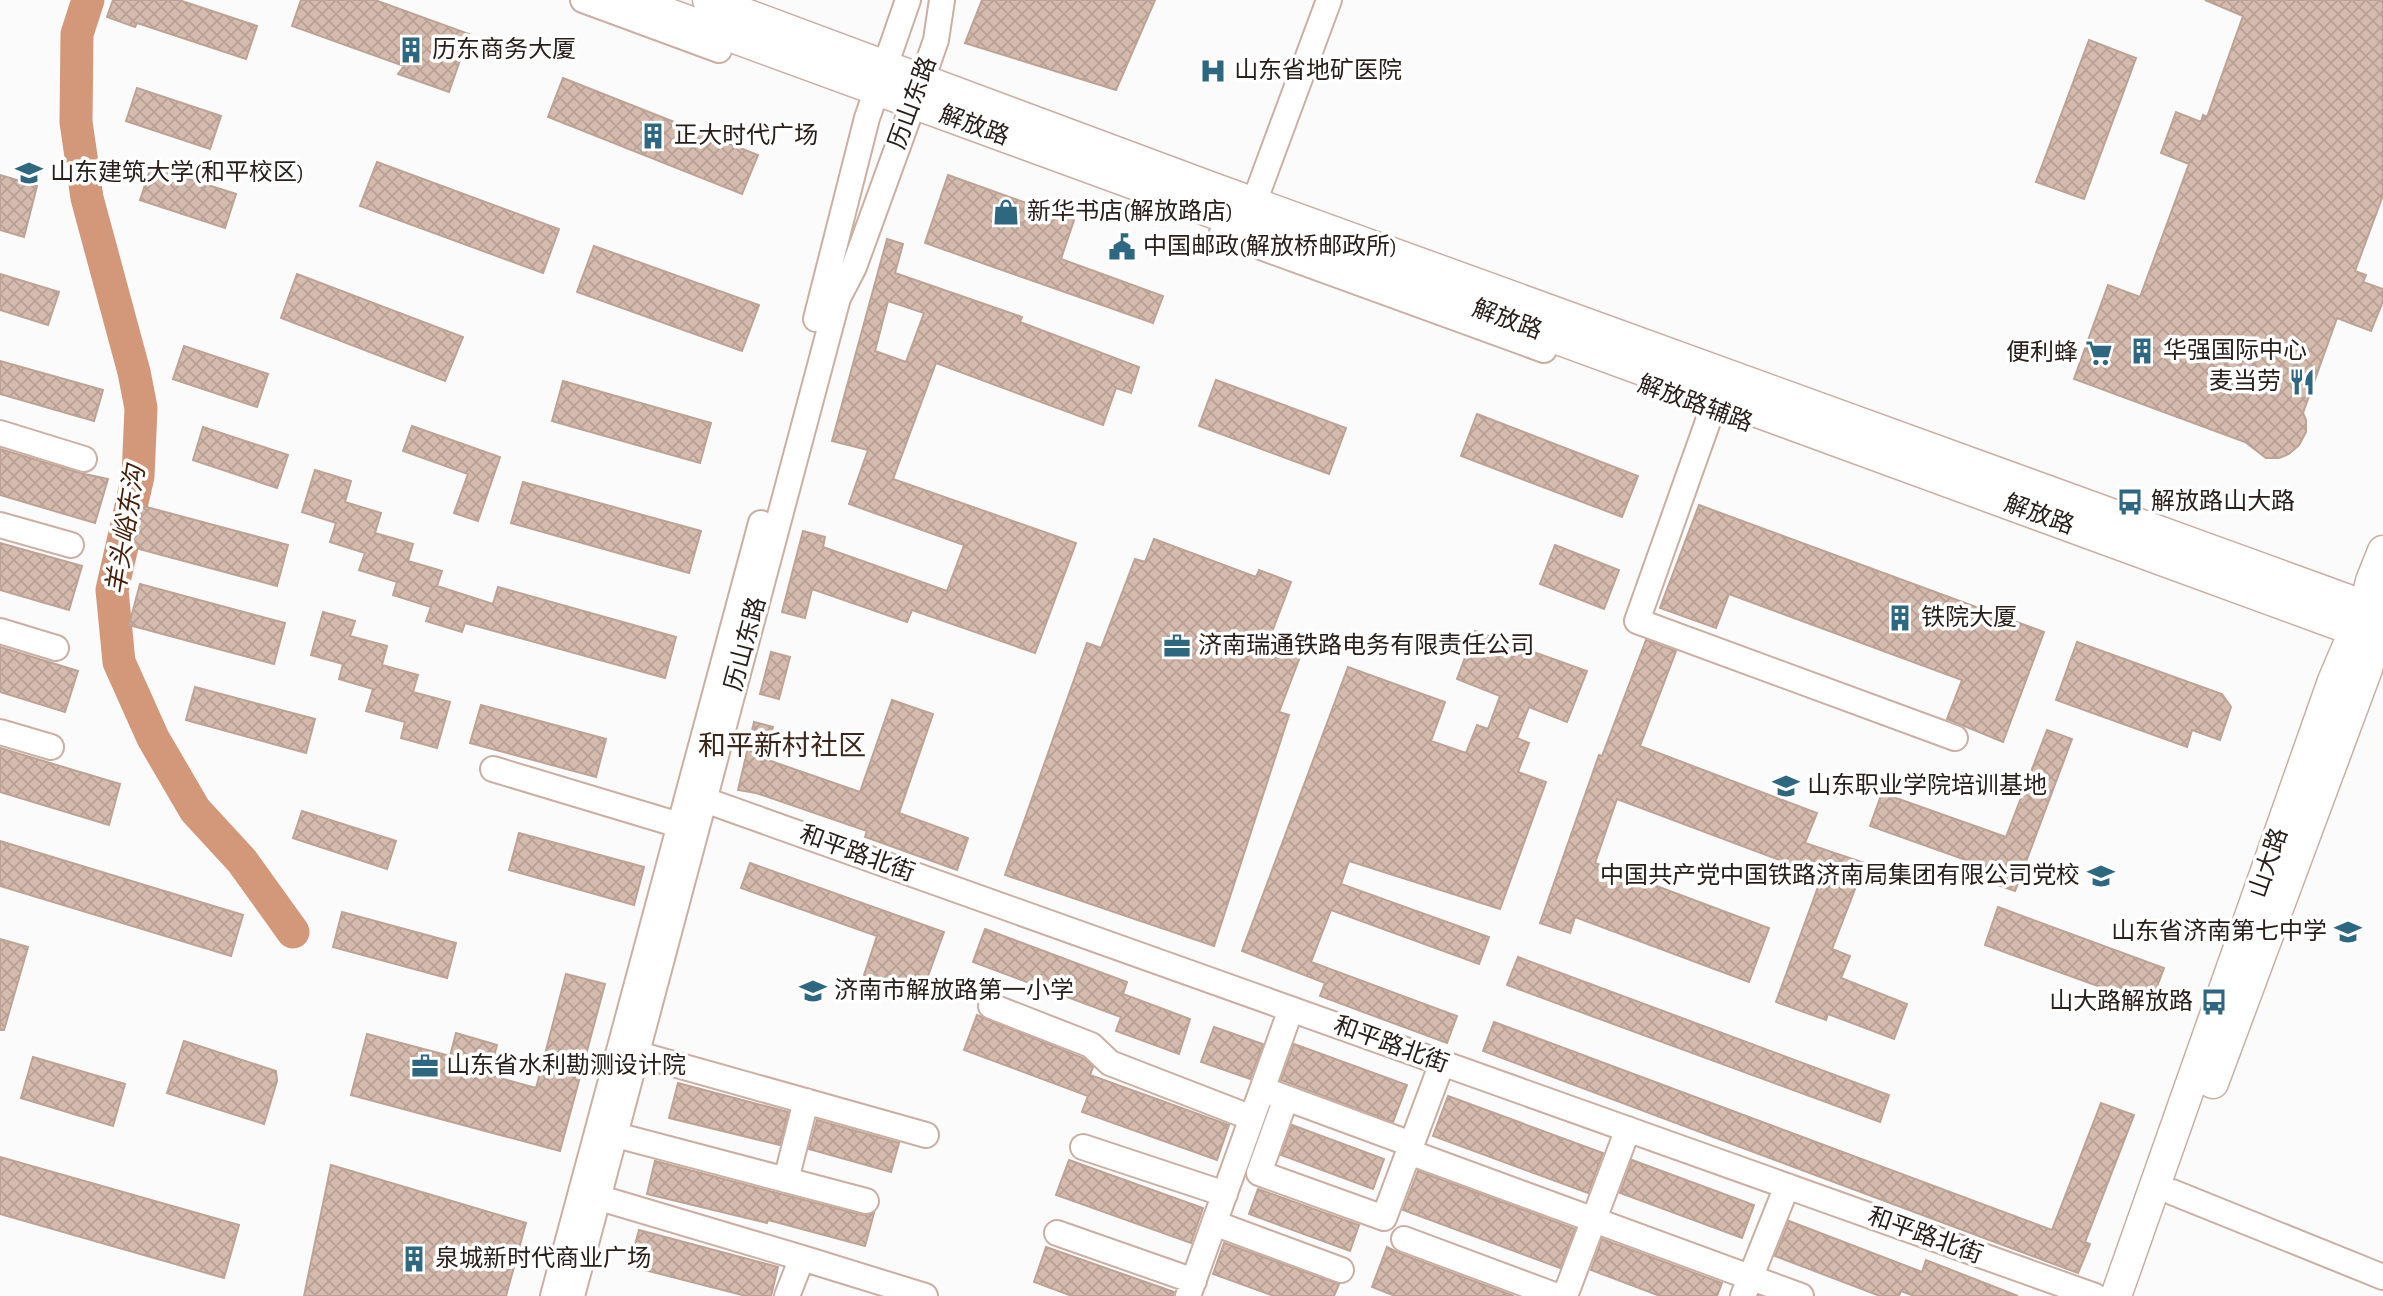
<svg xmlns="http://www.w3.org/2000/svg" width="2383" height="1296" font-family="'Alegreya Sans','Noto Sans SC',sans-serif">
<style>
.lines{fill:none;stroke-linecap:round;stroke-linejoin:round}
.river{stroke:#d39879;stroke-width:33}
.building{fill:url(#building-cross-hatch);stroke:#bda396;stroke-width:2;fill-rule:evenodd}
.minor-casing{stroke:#caafa2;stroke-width:28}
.major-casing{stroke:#caafa2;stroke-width:33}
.minor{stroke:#fff;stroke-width:24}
.major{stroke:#fff;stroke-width:30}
.labels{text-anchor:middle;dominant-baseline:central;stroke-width:7;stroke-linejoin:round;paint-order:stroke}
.poi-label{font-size:24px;fill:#2a201b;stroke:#fff;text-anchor:start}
.street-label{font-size:24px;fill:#2a201b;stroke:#fff}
.water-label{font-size:26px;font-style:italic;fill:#451f07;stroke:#fff}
.quarter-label{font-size:28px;fill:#3b271c;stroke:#fff}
</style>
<defs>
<pattern id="building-cross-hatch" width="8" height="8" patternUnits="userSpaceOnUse" patternTransform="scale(1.75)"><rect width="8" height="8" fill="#d5bbad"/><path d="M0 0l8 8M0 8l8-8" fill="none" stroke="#b7a094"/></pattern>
</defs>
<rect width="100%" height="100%" fill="#fbfbfb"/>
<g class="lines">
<!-- river -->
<path class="river" d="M88,0L77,34L76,122L87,198L134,372L141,408L138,476L112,590L119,662L153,738L195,810L242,861L293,932"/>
</g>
<!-- building -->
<path class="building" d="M113,0H179L257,26L246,59L137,23L135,27L107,17Z
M301,0H375L469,34L449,92L398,74L404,66L292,26Z
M982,0H1155L1116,90L965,43Z
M2205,0H2383V195L2355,271L2366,275L2363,282L2383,289V301L2371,331L2337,318L2303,413L2306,420V432L2299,445L2289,454L2279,458H2266L2245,442L2074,379L2108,285L2140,297L2189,164L2161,153L2176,112L2201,122L2203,115L2207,117L2243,16Z
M2089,40L2136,58L2084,199L2036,182Z
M563,78L758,155L742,194L548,117Z
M137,88L221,116L210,149L126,121Z
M377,162L559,229L543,273L360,206Z
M151,167L236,194L225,228L140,200Z
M0,175L37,186L24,237L0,230Z
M948,175L1074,220L1061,259L1163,296L1153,323L925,243Z
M887,239L903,244L895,273L1022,317L1020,322L1139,367L1131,393L1116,388L1103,425L936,363L893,479L1076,543L1035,653L912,610L907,622L812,589L805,618L782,612L803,531L825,537L823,547L947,591L964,545L849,504L868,450L832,441ZM888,301L924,313L906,362L875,351Z
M594,246L759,305L742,351L577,292Z
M0,274L59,292L48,325L0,310Z
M297,274L463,337L445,381L281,318Z
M184,346L268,374L257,407L173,379Z
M0,361L103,390L94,421L0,394Z
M1216,380L1346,428L1329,474L1199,426Z
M563,381L711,423L700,463L552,421Z
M1477,414L1638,476L1622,517L1461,456Z
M412,426L500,457L478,521L454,513L468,474L403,451Z
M203,427L288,455L277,488L193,460Z
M0,449L80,473L108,479L95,523L0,495Z
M315,470L351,481L345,502L381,513L375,533L413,544L408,561L442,571L437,586L493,604L498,587L676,637L665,678L465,623L462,632L426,621L431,607L393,595L397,582L359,570L365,553L330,542L336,523L302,512Z
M523,482L701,531L689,573L511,523Z
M1699,505L2044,632L2003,742L1947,719L1962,680L1729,594L1716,628L1660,608Z
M143,506L288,545L277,586L132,547Z
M1154,539L1256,577L1259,570L1291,582L1270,637L1303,649L1279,712L1289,715L1214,946L1005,875L1087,643L1101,648L1135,559L1145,562Z
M0,543L82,566L69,610L0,590Z
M1555,545L1619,570L1604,609L1540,584Z
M140,584L285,623L274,664L129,625Z
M323,612L355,621L350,636L387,646L382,665L418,675L413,692L450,702L437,748L401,738L405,722L366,711L373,689L339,679L343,664L311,655Z
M1475,631L1587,671L1567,722L1529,707L1517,738L1529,743L1518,772L1546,782L1500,909L1349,861L1341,884L1489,937L1479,964L1331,910L1311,962L1457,1016L1447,1043L1320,996L1325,983L1242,951L1348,667L1445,702L1431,741L1466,753L1477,725L1488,729L1500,696L1457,679Z
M1646,640L1676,651L1640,746L1817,813L1805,843L1865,863L1832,949L1850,956L1841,978L1907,1004L1894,1039L1828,1014L1826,1020L1776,1002L1822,876L1617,799L1595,863L1769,928L1749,982L1575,917L1570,933L1540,923L1599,755L1602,756Z
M2077,642L2222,694L2231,707L2220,740L2192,730L2187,747L2056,700Z
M0,647L78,671L65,712L0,692Z
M771,652L790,657L779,699L760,694Z
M195,687L315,719L306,753L186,720Z
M892,700L933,714L899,813L968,838L957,870L865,837L867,831L756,793L738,790L754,722L773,727L765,759L860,792Z
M481,705L606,739L596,777L470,743Z
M2047,730L2072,739L2015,891L1989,882L1994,870L1870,826L1882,793L2006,837Z
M0,748L120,784L109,825L0,792Z
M302,811L396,841L387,869L293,838Z
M519,833L644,867L634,905L509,870Z
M0,841L243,915L231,956L0,886Z
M750,863L944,932L921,995L864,975L877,936L741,888Z
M1998,907L2164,968L2150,1005L1985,945Z
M342,912L456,943L447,978L333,947Z
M985,929L1127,982L1123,994L1190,1019L1179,1054L1116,1031L1121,1017L973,962Z
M0,939L28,947L4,1030H0Z
M1518,957L1889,1095L1880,1122L1507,985Z
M566,974L605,984L560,1151L351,1095L367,1034L450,1056L456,1033L497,1045L489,1075L536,1088Z
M977,1015L1083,1058L1093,1067L1090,1075L1229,1125L1217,1160L1082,1112L1088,1096L964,1050Z
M1494,1022L2052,1230L2101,1103L2134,1115L2085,1242L2090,1244L2078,1273L1483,1051Z
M1214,1027L1263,1044L1250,1079L1201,1062Z
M184,1041L276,1071L277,1081L264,1124L167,1093Z
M1294,1044L1407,1085L1393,1122L1281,1080Z
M33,1057L125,1084L113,1126L21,1098Z
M678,1083L788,1112L780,1145L669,1118Z
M1448,1096L1603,1153L1588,1193L1433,1136Z
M817,1120L899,1143L891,1172L809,1149Z
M1292,1125L1384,1159L1373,1189L1281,1155Z
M0,1157L239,1225L224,1278L0,1214Z
M1069,1160L1203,1208L1191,1243L1056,1195Z
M1632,1160L1754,1205L1742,1238L1620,1193Z
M655,1161L862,1215L874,1213L865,1246L768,1220L767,1223L647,1194Z
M331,1165L526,1223L506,1296H304Z
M1418,1171L1575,1229L1560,1268L1403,1210Z
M1258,1189L1359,1225L1350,1251L1249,1214Z
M1789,1221L1922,1272L1926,1260L2018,1296H1914L1901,1291L1899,1296H1880L1775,1256Z
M639,1230L778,1267L771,1296H746L629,1266Z
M1602,1239L1722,1283L1717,1296H1660L1591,1270Z
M1224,1243L1339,1284L1334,1296H1274L1213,1274Z
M1046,1247L1174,1292L1173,1296H1072L1034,1282Z
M1387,1247L1399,1253L1514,1296H1395L1372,1287Z"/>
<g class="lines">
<!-- minor casing -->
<g class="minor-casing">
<path id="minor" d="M583,0L719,50
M1259,189L1329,0
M1222,233L1544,350
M816,319L867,118L908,0
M1712,410L1637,621L1955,738
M0,433L84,459
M0,525L71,545
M0,631L56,648
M0,732L51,747
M493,769L679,825
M688,794L2095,1296
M991,1006L1091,1045L1110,1063L1252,1118
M638,1054L926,1135
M1270,1092L1411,1144
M1286,1098L1259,1173L1384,1218L1442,1063
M616,1135L866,1201
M1083,1147L1225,1194
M1409,1152L1801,1296
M786,1180L806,1101
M2172,1192L2383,1277
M600,1198L802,1258L787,1296
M1214,1223L1341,1270
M1057,1233L1194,1281
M1404,1239L1557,1296
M802,1258L925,1296
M553,1296L761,523
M572,1296L838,298L854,267L922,80L936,40L942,0
M1188,1296L1291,1009
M1565,1296L1628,1129
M1743,1296L1787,1186"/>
</g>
<!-- major casing -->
<g class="major-casing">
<path id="major" d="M631,0L2383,641
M708,0L1213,188L2365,606L2383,610
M2213,1083L2367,669L2380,619
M2116,1296L2333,681L2365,606L2371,581L2383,551"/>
</g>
<!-- minor -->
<use href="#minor" class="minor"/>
<!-- major -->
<use href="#major" class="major"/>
</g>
<!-- icons -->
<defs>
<g id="building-bare" transform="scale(2.1)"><path d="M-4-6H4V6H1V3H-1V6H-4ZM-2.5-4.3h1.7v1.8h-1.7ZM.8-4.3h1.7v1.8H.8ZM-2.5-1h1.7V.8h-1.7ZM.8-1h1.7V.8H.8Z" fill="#2e6880" stroke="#fff" stroke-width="2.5" paint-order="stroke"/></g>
<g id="hospital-bare" transform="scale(2.1)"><path d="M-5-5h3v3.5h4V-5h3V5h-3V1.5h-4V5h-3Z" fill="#2e6880" stroke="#fff" stroke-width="2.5" paint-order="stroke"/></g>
<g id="university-bare" transform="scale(2.1)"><path d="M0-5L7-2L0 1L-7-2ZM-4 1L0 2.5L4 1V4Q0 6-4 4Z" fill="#2e6880" stroke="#fff" stroke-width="2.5" paint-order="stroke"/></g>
<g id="shop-bare" transform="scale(2.1)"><path d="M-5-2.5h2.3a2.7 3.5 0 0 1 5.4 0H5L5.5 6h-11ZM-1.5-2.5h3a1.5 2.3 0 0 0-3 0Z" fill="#2e6880" stroke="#fff" stroke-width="2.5" paint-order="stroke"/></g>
<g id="civic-bare" transform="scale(2.1)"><path d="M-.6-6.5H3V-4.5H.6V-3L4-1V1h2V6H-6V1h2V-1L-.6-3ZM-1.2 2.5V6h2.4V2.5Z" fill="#2e6880" stroke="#fff" stroke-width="2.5" paint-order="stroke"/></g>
<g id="supermarket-bare" transform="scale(2.1)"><path d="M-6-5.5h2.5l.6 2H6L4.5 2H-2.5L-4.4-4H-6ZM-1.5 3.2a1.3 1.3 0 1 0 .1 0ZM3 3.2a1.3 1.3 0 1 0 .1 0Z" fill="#2e6880" stroke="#fff" stroke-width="2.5" paint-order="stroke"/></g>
<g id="restaurant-bare" transform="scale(2.1)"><path d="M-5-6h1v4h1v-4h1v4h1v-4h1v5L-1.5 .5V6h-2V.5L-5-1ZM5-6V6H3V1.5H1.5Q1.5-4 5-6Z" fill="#2e6880" stroke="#fff" stroke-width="2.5" paint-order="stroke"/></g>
<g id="bus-bare" transform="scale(2.1)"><path d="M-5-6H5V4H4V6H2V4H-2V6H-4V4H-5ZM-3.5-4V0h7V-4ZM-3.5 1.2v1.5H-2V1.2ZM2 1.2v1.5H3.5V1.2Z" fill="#2e6880" stroke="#fff" stroke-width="2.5" paint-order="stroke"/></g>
<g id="office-bare" transform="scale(2.1)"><path d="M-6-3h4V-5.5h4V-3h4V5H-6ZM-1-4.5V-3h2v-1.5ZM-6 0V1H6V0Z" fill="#2e6880" stroke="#fff" stroke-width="2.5" paint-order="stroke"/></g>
<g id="school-bare" transform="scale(2.1)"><path d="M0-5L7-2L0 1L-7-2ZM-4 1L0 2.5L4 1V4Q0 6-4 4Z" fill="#2e6880" stroke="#fff" stroke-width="2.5" paint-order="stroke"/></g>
</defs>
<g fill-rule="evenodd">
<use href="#building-bare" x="411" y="50"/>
<use href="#hospital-bare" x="1213" y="71"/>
<use href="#building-bare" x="653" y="136"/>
<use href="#university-bare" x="29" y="173"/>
<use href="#shop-bare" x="1006" y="212"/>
<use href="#civic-bare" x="1122" y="247"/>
<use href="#building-bare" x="2142" y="351"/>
<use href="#supermarket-bare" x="2099" y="353"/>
<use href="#restaurant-bare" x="2302" y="382"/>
<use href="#bus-bare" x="2130" y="502"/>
<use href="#building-bare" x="1900" y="618"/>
<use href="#office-bare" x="1177" y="646"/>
<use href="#university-bare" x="1786" y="786"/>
<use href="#school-bare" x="2101" y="876"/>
<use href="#school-bare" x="2348" y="932"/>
<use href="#school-bare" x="813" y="991"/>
<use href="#bus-bare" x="2214" y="1002"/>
<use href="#office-bare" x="425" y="1066"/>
<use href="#building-bare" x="414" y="1259"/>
</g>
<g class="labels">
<!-- poi labels -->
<g class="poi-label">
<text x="432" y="50">历东商务大厦</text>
<text x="1234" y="71">山东省地矿医院</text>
<text x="674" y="136">正大时代广场</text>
<text x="50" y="173">山东建筑大学(和平校区)</text>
<text x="1027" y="212">新华书店(解放路店)</text>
<text x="1143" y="247">中国邮政(解放桥邮政所)</text>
<text x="2163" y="351">华强国际中心</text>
<text x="2078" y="353" text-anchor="end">便利蜂</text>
<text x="2281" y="382" text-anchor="end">麦当劳</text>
<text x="2151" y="502">解放路山大路</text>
<text x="1921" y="618">铁院大厦</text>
<text x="1198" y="646">济南瑞通铁路电务有限责任公司</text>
<text x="1807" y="786">山东职业学院培训基地</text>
<text x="2080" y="876" text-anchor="end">中国共产党中国铁路济南局集团有限公司党校</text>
<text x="2327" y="932" text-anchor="end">山东省济南第七中学</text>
<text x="834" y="991">济南市解放路第一小学</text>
<text x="2193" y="1002" text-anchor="end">山大路解放路</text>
<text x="446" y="1066">山东省水利勘测设计院</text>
<text x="435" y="1259">泉城新时代商业广场</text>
</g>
<!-- street labels -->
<g class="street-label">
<text transform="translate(913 103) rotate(-70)">历山东路</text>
<text transform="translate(974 126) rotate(20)">解放路</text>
<text transform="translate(1507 320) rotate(20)">解放路</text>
<text transform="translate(1695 404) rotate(20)">解放路辅路</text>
<text transform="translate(2039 515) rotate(20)">解放路</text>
<text transform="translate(746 644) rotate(-75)">历山东路</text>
<text transform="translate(857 854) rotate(20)">和平路北街</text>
<text transform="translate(2269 863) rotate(-71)">山大路</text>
<text transform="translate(1391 1045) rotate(20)">和平路北街</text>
<text transform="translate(1925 1236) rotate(20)">和平路北街</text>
</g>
<!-- water labels -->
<g class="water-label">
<text transform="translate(126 530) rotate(-81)">羊头峪东沟</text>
</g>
<!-- quarter labels -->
<g class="quarter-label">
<text x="782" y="747">和平新村社区</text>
</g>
</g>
</svg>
